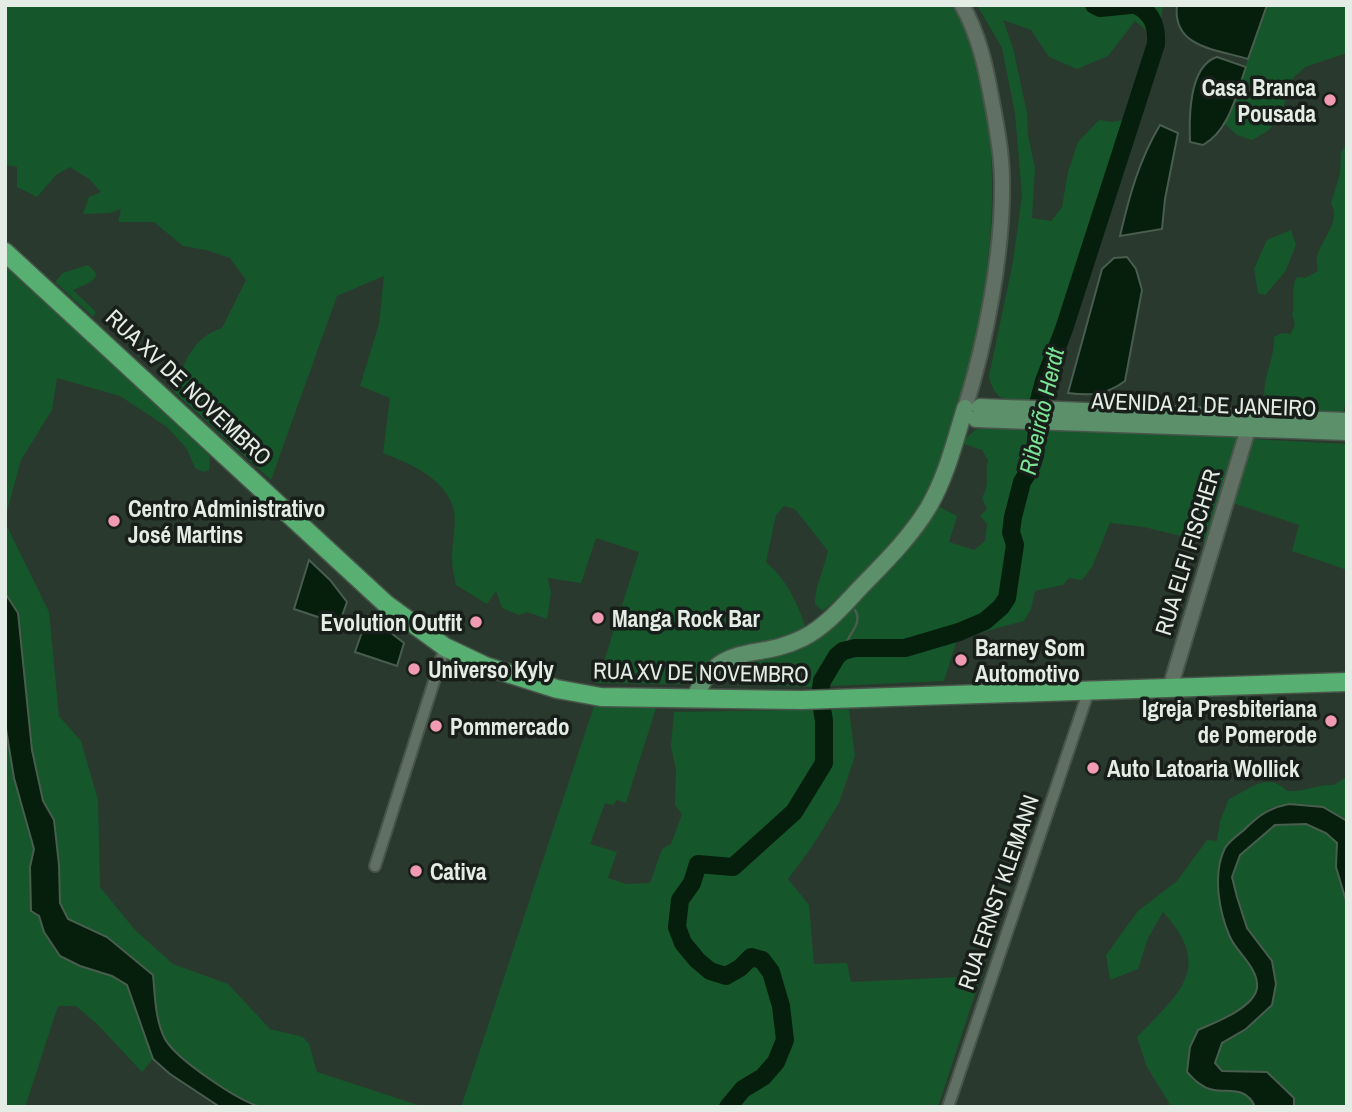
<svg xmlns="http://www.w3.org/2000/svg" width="1352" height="1112" font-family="'Archivo Narrow',sans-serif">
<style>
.green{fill:#16562b;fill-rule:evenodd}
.water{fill:#061f0d;stroke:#495d4e;stroke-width:2}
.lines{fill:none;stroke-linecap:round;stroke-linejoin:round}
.stream{stroke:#495d4e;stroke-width:2.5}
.river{stroke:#061f0d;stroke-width:18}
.minor-casing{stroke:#49554b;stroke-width:14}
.tertiary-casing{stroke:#49554b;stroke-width:18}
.secondary-casing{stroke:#49554b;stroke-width:19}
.primary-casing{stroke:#49554b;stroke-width:21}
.minor{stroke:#607163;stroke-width:10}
.tertiary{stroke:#607163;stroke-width:14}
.secondary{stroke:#5c906a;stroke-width:16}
.primary{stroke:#57af71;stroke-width:18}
.poi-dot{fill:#f09ab4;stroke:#181e19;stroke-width:2.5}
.labels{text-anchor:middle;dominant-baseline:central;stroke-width:7;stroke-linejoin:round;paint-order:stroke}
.poi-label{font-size:23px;font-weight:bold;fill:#e4ede5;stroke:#181e19;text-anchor:start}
.street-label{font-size:23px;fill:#e4ede5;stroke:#181e19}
.water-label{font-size:24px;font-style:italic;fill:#7ae394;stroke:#181e19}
</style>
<rect width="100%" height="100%" fill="#2a392d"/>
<!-- green -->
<path class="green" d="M5,5H953C1017,126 992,302 952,427C945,450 939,476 928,498C919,513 906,526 895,540C872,565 849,589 823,611L815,604C815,585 824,569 828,551L795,509L784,506L776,515L766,562C787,580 797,602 806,628L797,633L717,655L690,680L679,684L597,683L639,552L596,538L581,583L548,578L551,593L547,619L527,612L519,615L502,608L496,591L487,604L456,585C454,576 452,567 452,558C452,542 458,519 452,504C441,476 408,463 383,453L390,398L360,386L379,324L384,276L337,296L271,480L174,392C184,364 191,338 222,328L246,280L230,258L206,250L183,246L154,222H118L121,209L110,213L83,214L89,197L101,192L89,179L70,167L56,175L37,197L17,187V167L5,165Z
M977,5H1163L1159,35H1152L1135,21L1108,56L1077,69L1049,57L1031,30L1003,20L1013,48L1027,113L1028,136L1035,168L1032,218L1051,221L1062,207L1068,172L1078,142L1099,120L1113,122L1130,118L1134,128L1128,145L1122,146L1092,236L1091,259L1073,319L1059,348L1046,403C1020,402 995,408 989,376L1013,262L1022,195L1015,113L1002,48Z
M1267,5H1347V53L1305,67L1294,77L1278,121L1266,132L1252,140L1237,135L1225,124Z
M1345,146H1347V399L1343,412L1267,408L1268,403L1265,401C1261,379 1275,360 1274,337L1282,333L1290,334C1295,327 1296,323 1292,315C1296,302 1290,288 1297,277L1305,278L1318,271C1317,265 1316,258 1318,253C1324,236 1341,221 1331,203L1340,174L1341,152Z
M1291,230L1296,245L1285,272L1265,295L1258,293L1254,269L1267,240Z
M5,264L210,456L209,470L204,472L195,468L187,449L167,427L120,396L57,378L52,410L21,460L5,519Z
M88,265L95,272L96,276L91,282L73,290L96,312L93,317L55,282L63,273Z
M990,426L1239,437L1206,542L1144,527L1110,523L1092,567L1082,580L1069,578L1063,585L1035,591L1031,609L1024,621L957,639L944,681L808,687L736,684L721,679L726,668L734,665L788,651L816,640L851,605L938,506L957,516L949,542L974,550L985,541L987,524L980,516L987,509L982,498C991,482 984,475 988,460L982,450L961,443L975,430ZM774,664L779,670V675L775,680H747L741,677L743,670L746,668Z
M1253,439L1347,444V570L1292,551L1299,525L1233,503Z
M5,522L49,612L59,716L81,741L98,800L100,887L135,930L173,964L228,984L270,1029L303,1037L309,1044L317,1072L424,1107H261C238,1101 176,1059 165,1039C155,1020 155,995 153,975L107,937L68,920L60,903L59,865L54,820L43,801L32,750L18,613L5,593Z
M594,706L656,708L626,803L617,800L613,805L605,803L590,844L617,852L608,878L626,884L650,883L662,849L671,844L682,814L675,805L676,770L671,746L674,712L849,709L855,756L839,803L811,848L788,879L809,905L814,964L847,963L851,982L981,976L938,1107H461Z
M5,723L14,778L34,849L30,867L31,880L44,932L55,951L80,966L112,976L127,985L153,1059L142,1072L98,1025L76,1006H58L25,1107H5Z
M1347,776V821L1343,817L1289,804L1270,808L1225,847L1218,873L1243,957L1254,973L1257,989L1248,1003L1221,1020L1198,1030L1221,1092C1237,1091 1248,1090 1255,1107H1169V1103L1147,1067L1137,1037C1178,994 1215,968 1163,912L1148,938L1138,969L1110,980L1106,955L1138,911L1177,881L1207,840L1217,841L1220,821L1229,799C1250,789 1267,771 1287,791C1304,792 1317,784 1334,785Z
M1306,824L1326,833L1337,843L1336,867L1347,904V1107H1294L1293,1098L1267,1072L1222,1071L1215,1063L1222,1043L1246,1029L1272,1005L1276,984L1272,961L1247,928L1237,897L1232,877L1240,855L1275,825Z"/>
<!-- water -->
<path class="water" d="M1177,5H1267L1248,59C1216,49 1172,48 1177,5Z
M1217,57L1246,67C1236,94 1230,130 1203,145L1190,142C1189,117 1189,66 1217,57Z
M1160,125L1178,133L1165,199L1162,229L1120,236C1129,197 1139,160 1160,125Z
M1127,257L1136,269L1142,290L1125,381C1106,395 1091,396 1068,393L1102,269L1114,258Z
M309,560L330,580L347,602L339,624L294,609Z
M5,593L18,613L32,750L43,801L54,820L59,865L60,903L68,919L107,937L153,975C155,995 155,1020 165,1039C176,1059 238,1101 261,1107H220L170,1074L153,1059L127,985L112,976L80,966L60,956L44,932L39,916L31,911L30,867L34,849L14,778L5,723Z
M368,615L404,643L397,666L355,652Z
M1289,804L1323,807L1347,821V904L1336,867L1337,843L1326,833L1306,824L1275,825L1240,855L1232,877L1237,897L1247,928L1272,961L1276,984L1272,1005L1246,1029L1222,1043L1215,1063L1222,1071L1267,1072L1294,1098V1107H1255C1244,1080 1219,1099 1200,1084C1195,1081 1191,1076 1187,1072L1190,1047L1198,1030C1214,1023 1254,1008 1257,988C1259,968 1237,953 1230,937C1219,912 1212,874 1225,848C1229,841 1238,835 1244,830C1259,815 1269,808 1289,804Z"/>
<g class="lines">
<!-- stream -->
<path class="stream" d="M843,651C846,635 864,625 855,610"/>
<!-- river -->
<path class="river" d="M1094,5L1100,8L1131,5
M728,1107L743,1089L763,1077L776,1062L785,1040L781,1006L771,972L762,960L751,957L740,968L726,976L710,971L697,960L683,943L677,927L680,900L692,883L698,864L733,867L794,812L824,763V721L820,696L822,681L837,656L843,651L855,648H905L959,632L985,621L1001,607L1007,598L1015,545L1011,532L1013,517L1022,482L1030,469L1035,455L1039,400L1044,381L1064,329L1156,44C1157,27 1153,13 1136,5"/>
<!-- minor casing -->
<g class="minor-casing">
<path id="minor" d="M375,866L445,647
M948,1107L1089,690"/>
</g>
<!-- tertiary casing -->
<g class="tertiary-casing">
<path id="tertiary" d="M962,5C979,35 986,68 992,102C997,128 1002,155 1002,182C1003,252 986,342 965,408
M1170,688L1248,429"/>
</g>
<!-- secondary casing -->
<g class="secondary-casing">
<path id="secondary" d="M980,407L1347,421
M976,419L1347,432
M694,699C720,639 755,662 803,638C825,627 843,606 859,589C883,564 910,538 928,508C946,478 955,441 965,408"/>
</g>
<!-- primary casing -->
<g class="primary-casing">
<path id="primary" d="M5,252L386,604L445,647L485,666L557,689L601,697L802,700L1347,682"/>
</g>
<!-- minor -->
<use href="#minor" class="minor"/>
<!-- tertiary -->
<use href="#tertiary" class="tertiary"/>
<!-- secondary -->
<use href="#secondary" class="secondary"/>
<!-- primary -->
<use href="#primary" class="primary"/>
</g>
<!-- markers -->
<g class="poi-dot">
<circle cx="1330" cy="100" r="7"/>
<circle cx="114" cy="521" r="7"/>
<circle cx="598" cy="618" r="7"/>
<circle cx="476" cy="622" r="7"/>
<circle cx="961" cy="660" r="7"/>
<circle cx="414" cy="669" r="7"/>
<circle cx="1331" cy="721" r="7"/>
<circle cx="436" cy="726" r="7"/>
<circle cx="1093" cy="768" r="7"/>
<circle cx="416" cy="871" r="7"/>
</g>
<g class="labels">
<!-- poi labels -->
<g class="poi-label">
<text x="1316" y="87" text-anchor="end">Casa Branca<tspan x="1316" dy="26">Pousada</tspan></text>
<text x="128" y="508">Centro Administrativo<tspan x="128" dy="26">José Martins</tspan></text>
<text x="612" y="618">Manga Rock Bar</text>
<text x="462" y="622" text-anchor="end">Evolution Outfit</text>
<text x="975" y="647">Barney Som<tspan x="975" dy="26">Automotivo</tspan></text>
<text x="428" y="669">Universo Kyly</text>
<text x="1317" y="708" text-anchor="end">Igreja Presbiteriana<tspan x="1317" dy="26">de Pomerode</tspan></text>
<text x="450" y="726">Pommercado</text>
<text x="1107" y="768">Auto Latoaria Wollick</text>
<text x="430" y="871">Cativa</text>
</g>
<!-- street labels -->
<g class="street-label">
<text transform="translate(189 387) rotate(43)">RUA XV DE NOVEMBRO</text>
<text transform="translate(1204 404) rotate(2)">AVENIDA 21 DE JANEIRO</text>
<text transform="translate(1187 552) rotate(-73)">RUA ELFI FISCHER</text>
<text transform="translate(701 672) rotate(1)">RUA XV DE NOVEMBRO</text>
<text transform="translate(998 892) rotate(-71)">RUA ERNST KLEMANN</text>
</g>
<!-- water labels -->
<g class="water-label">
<text transform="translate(1041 411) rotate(-77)">Ribeirão Herdt</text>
</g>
</g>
<!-- border -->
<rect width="1352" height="1112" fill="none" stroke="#e4ede5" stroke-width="14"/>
</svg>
